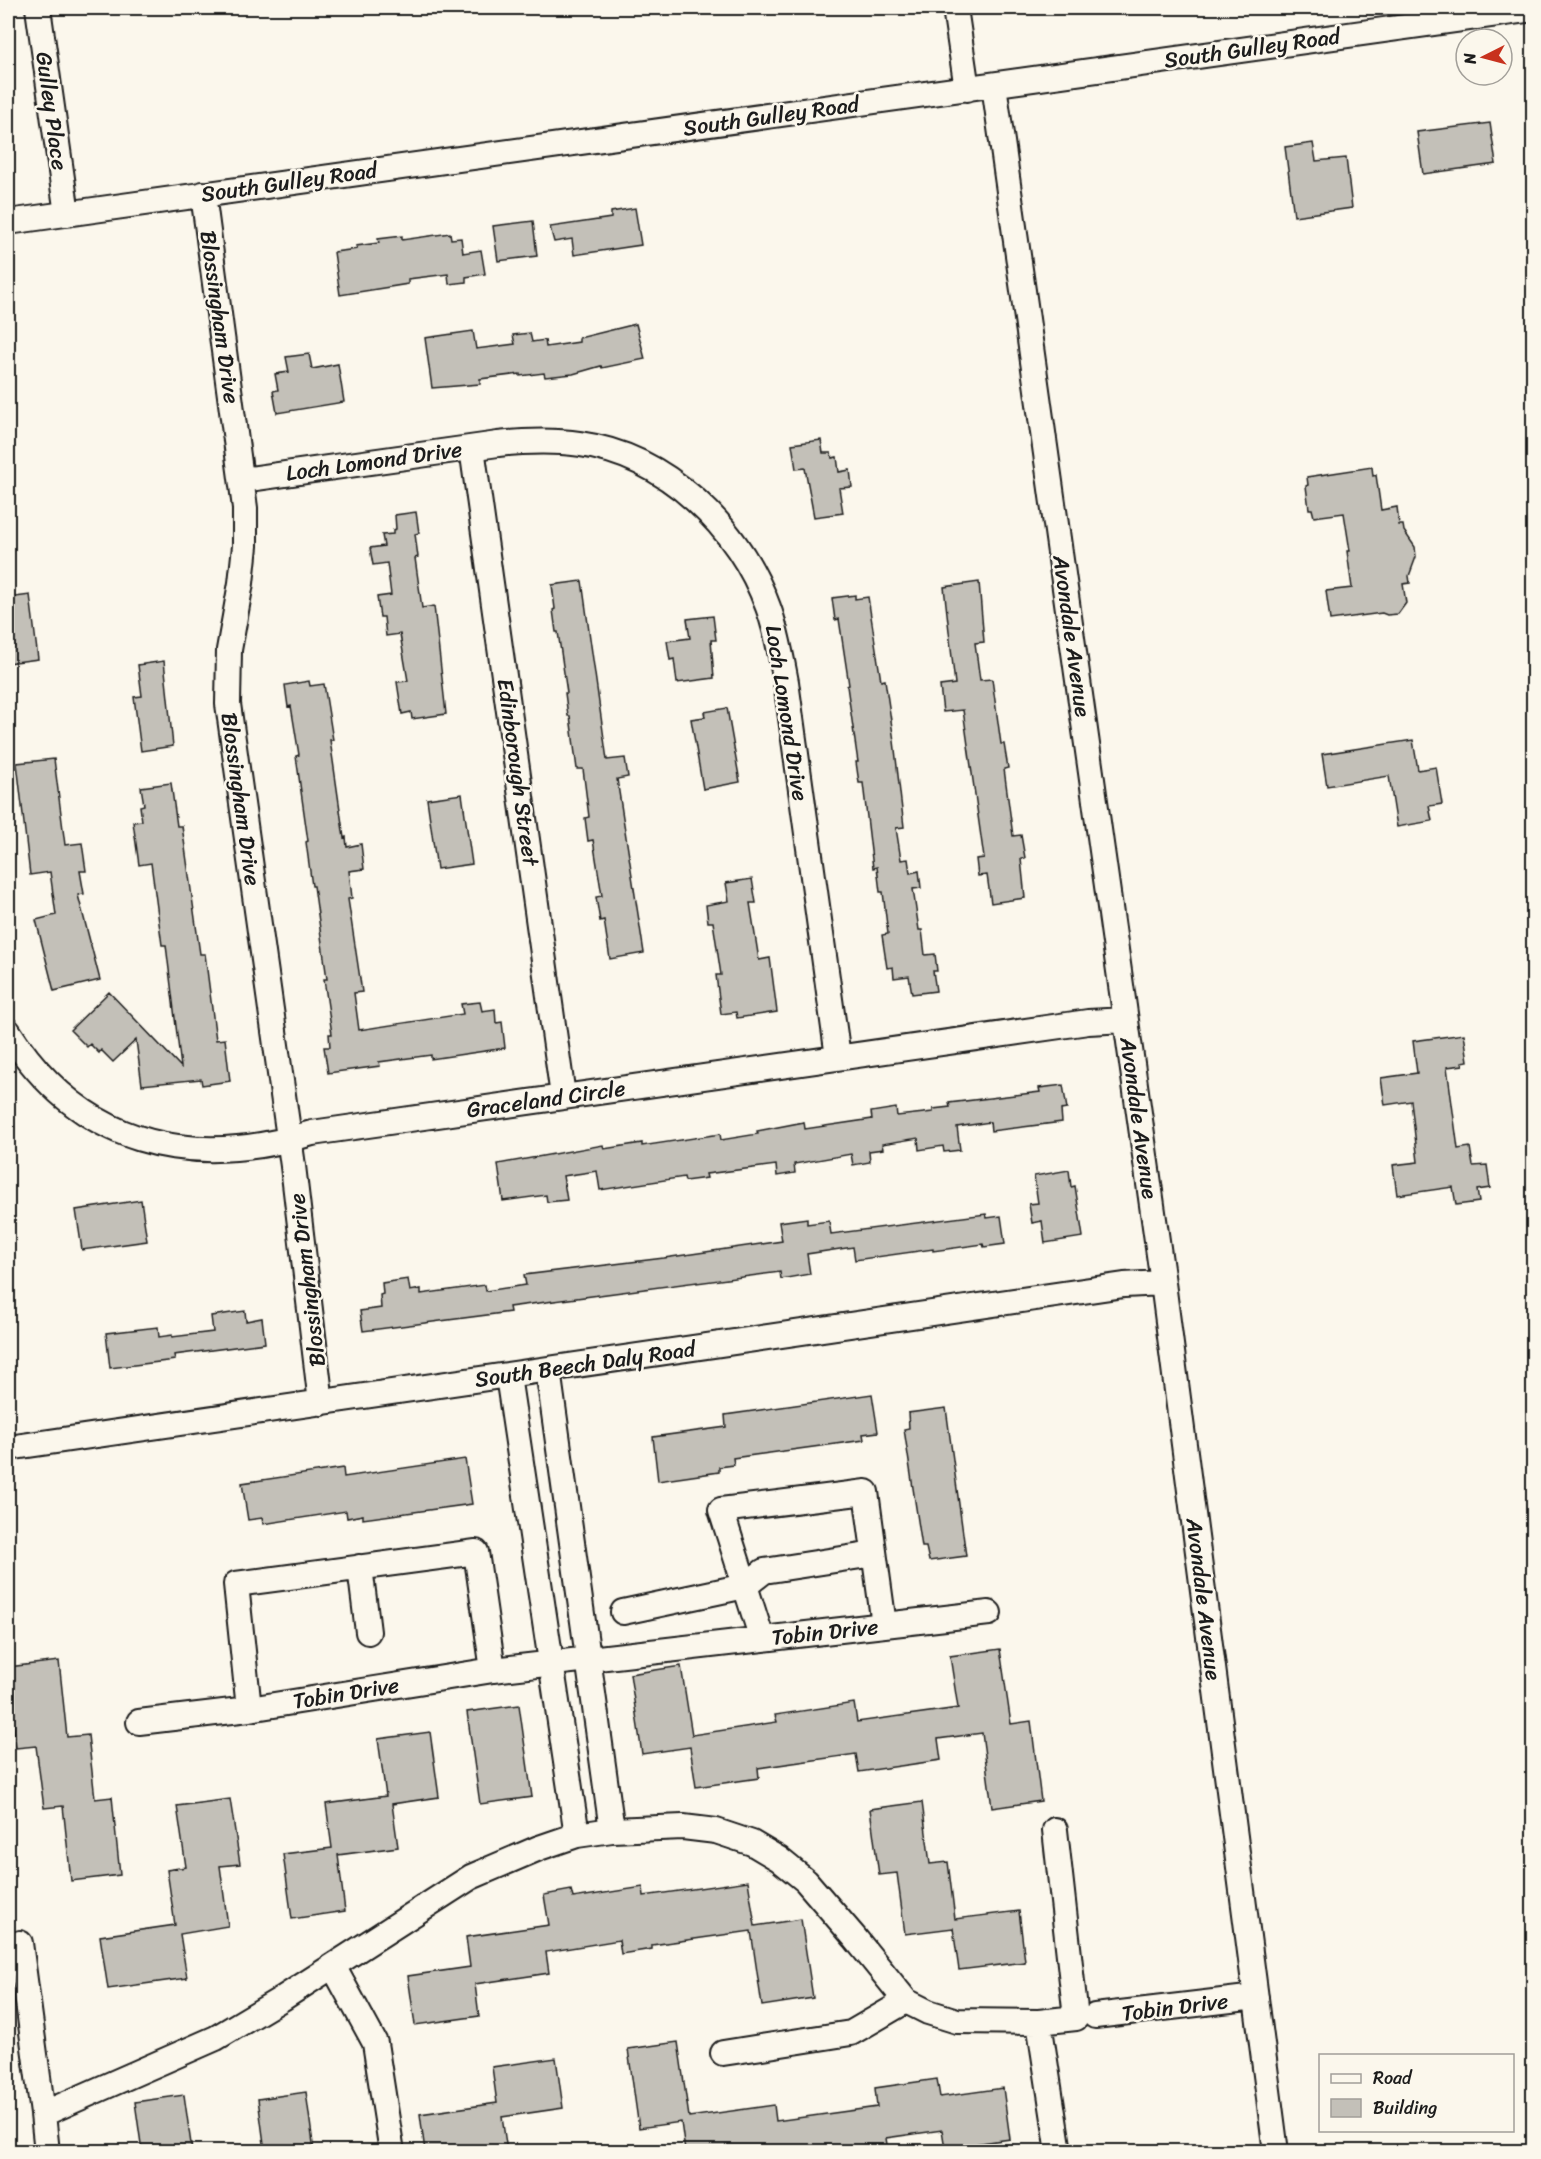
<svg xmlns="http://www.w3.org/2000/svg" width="1541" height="2159" font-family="Sriracha,sans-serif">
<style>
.building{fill:#c3c0b8;stroke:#1c1c1c;stroke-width:1.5}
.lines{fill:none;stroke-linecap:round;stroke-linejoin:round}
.minor-casing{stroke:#1c1c1c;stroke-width:28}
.minor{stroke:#fbf7ec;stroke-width:24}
.labels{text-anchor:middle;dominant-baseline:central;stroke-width:5;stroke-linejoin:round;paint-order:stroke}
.street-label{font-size:22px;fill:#1c1c1c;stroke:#fbf7ec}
</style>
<rect width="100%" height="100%" fill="#fbf7ec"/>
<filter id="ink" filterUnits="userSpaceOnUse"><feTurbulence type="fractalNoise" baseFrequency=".0167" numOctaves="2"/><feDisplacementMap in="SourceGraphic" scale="12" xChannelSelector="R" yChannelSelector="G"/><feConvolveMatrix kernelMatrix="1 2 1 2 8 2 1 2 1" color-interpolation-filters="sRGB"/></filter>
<g filter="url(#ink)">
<!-- building -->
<path class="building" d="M1490,123L1496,164L1423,174L1417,132Z
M1313,143L1316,161L1346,158L1352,208L1294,216L1285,147Z
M635,208L641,245L574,255L572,239L554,242L550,227L611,218V212Z
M533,221L537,256L498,261L493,226Z
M450,233L451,239L461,238L463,253L481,250L485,274L466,277V282L449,284L448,274L408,279V284L340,295L334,252L357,249L356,246L379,243L378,239L402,236V240Z
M636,324L645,359L602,368L601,366L573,374L545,377L544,373L520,376V374L480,379V384L432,388L425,338L473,331L476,349L515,344L513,335L530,333L532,342L545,340L546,347L579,342V338Z
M309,354L312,369L338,364L344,402L277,413L273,391L278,390L275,374L289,372L286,357Z
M821,440L823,453H831L832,458L837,457L839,472L850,470L852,487L839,488L843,513L814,517L805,468L796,469L792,444Z
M1372,467L1373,476L1376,475L1381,510L1397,507L1399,525H1403L1404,531L1415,547L1416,557L1409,576L1410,583L1403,584L1406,603L1398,614L1387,615L1382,613L1330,620L1326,591L1352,588L1347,551H1350L1344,513L1314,517L1312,509H1309L1306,486L1308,485L1307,477Z
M416,512L419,533L415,534L418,557L415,558L422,608L434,606L446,714L412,719L411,712L402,714L397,682L408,681L400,634L386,636L384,617H380L377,597L391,595L387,563L373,565L370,548L384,546L382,535L393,534V530L396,529L395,515Z
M582,581L607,760L625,758L628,777L617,779L644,953L610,959L604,920L600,921L596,897L602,896L593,840L588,841L585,818L589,817L583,769H577L570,716H568L565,693H567L558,632H556L553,610L555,609L552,585Z
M979,582L984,642L975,643L980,680L992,679L1001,744H1004L1008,768L1004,769L1013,836L1021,835L1025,858L1021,859L1025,898L991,903L987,875L978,876L976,859L984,858L963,710L943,712L940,686L955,684L944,587Z
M30,595L38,659L8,663V598Z
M855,595V599L868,597L881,681L885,680L894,741L904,827L896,828L901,860L908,859L910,873L919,871L921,888L913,889L919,930H922L925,955L935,954L937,971H933L936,991L912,994L909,976L894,978L893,967L887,968L882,935L888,934L883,892H880L877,867L873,868L863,783H859L856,762H858L847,686L849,685L839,619L835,620L832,598Z
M713,616L716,640H711L714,678L677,683L674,659L670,660L667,641L690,638L687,619Z
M164,661L173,746L141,751L134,697L142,696L138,665Z
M309,681L310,686L324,684L333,740H330L344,838L346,837L347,847L361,844L364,869L349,871L352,898L348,899L362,992L354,993L359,1030L463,1014L461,1004L480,1002L482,1011L495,1009L496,1023L502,1022L505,1048L431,1059V1055L379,1062L380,1066L328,1073L324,1047H330L329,1034H332L324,979H327L314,886H312L306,842L308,841L296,756L299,755L291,706L288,707L285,685Z
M727,708L740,782L703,789L691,719L705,717L704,712Z
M1413,740L1418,770L1436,767L1442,804L1429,806L1432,821L1397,827L1389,776L1327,786L1322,754Z
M54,759L65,845L82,843L86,871H80L84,894L78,895L100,980L54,991L36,920L56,915L50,872L30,875L17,763Z
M171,783L177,826H182L200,954H205L216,1040L225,1039L230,1081L202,1085L201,1079L142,1085L136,1040L113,1062L101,1050L99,1053L90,1044L87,1047L70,1030L109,992L181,1067L166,945H162L151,863L139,865L133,822L142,821L140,806L144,805L141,787Z
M462,794L472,864L437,869L427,799Z
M752,879L756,903H750L759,960L770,958L777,1012L737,1018L736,1012L721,1014L716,975H721L713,922H708L706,905L729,901L726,883Z
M1464,1034L1468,1061L1462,1062L1463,1065L1447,1067L1458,1149L1470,1147L1473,1166L1487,1165L1490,1188L1477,1190L1479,1202L1456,1205L1453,1187L1397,1195L1393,1165L1418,1162L1411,1101L1385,1105L1381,1078L1417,1073L1413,1041Z
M1063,1085L1067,1109L1061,1110L1062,1122L991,1131L990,1122L957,1127L960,1150L944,1152L943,1146L919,1150L918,1138L882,1144L883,1149L869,1151L870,1162L853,1165L851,1154L794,1164L795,1173L777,1176L776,1165L706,1174L707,1178L685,1181L684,1177L600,1190L597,1171L563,1176L567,1200L547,1202L546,1195L503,1201L498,1164L603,1145L604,1149L642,1143V1146L720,1134L721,1140L758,1134L757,1131L804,1122L805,1129L872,1119L871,1112L896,1108L897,1116L933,1112V1109L950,1107L949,1103L1040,1092L1039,1088Z
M1069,1170L1071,1187L1075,1186L1083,1237L1045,1243L1042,1221L1032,1223L1029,1204L1038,1203L1034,1176Z
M141,1200L147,1241L82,1250L76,1210Z
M986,1214L987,1218L1001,1216L1005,1244L984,1247L983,1244L933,1251V1249L855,1260L853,1247L807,1254L810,1274L781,1279L780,1272L697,1283V1282L509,1307L510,1312L363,1331L360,1311L381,1308L380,1295L383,1294L382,1283L408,1279L410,1291L421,1289V1294L485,1285L486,1291L526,1285L524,1275L664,1258L782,1241L779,1222L807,1218V1224L829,1221L831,1234Z
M245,1311L246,1321L262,1318L265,1343L174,1355L175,1360L110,1368L106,1333L158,1327L159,1337L172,1335V1337L213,1332L211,1316Z
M872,1394L878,1432L863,1434L864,1440L733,1458L734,1465L719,1467V1472L658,1481L653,1437L726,1427L725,1415Z
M946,1408L966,1556L929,1561L926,1547H922L904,1429L909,1428L908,1413Z
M465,1459L472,1504L363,1519V1515L347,1518L346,1511L263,1524L262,1518L248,1520L242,1483L343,1468L344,1477Z
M1000,1649L1011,1724L1031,1721L1041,1801L992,1808L982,1733L938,1739L941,1760L859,1772L856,1754L758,1768L759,1778L696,1787L690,1747L642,1754L630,1674L681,1666L692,1735L777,1722L775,1715L854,1703L857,1722L958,1708L950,1656Z
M59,1661L67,1737L88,1735L95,1799L112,1797L120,1875L71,1881L63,1806L44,1808L36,1746L16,1748L8,1667Z
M519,1705L532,1797L480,1804L467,1712Z
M430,1732L439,1797L392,1804L398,1847L338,1855L345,1911L292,1919L283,1854L332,1848L326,1804L386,1796L378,1739Z
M230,1799L240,1864L220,1866L228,1926L180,1934L187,1978L108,1989L100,1936L175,1925L167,1870L186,1867L177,1806Z
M922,1802L930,1864L948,1862L955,1919L1019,1911L1025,1962L959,1970L953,1928L905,1934L897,1873L879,1875L870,1809Z
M748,1881L755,1926L801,1919L813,1998L762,2006L751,1931L652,1945V1949L621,1954L619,1940L546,1952L549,1973L475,1984L479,2016L415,2025L408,1976L470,1967L466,1937L549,1925L544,1895L571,1890L573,1898L643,1887L644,1896Z
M678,2042L689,2117L774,2105L776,2121L877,2107L875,2088L937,2079L940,2097L1003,2088L1010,2139L945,2148L942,2130L886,2138L888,2151H685L681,2122L639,2128L628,2049Z
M556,2058L563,2108L502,2117L507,2151H425L420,2114L497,2103L492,2067Z
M306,2092L314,2151H265L258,2099Z
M184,2095L192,2151H142L135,2102Z"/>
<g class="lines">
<!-- minor casing -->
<g class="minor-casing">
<path id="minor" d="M38,8L67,214
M955,8L967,89
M994,85L1163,1283L1276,2152
M203,194L245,508V546L241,583L229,650L228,704L293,1166L321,1403
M8,222L1534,9
M472,448L563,1096
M242,480L498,444C526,441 553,440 580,444C666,456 739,527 768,607C777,631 781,656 786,682L838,1057
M8,1031C80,1144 186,1171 312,1133L1088,1022L1126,1020
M548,1370L612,1830
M508,1376L577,1835
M8,1448L1124,1285L1163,1283
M360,1567L368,1632
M623,1612L745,1586L764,1571L874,1554
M762,1639L721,1510L866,1492L884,1625
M249,1709L236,1584L476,1552L493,1670
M139,1722L249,1709L493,1670L989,1613
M20,1943L43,2114L216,2038L283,1998L471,1877L539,1848L577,1835L612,1830L683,1827L716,1831L752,1843L779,1859L806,1881L855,1938L906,2001L928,2012L957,2021L1039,2022L1076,2018L1055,1830
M333,1966L375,2043L392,2152
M1095,2016L1256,1997
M1039,2022L1059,2152
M723,2053L851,2033L906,2001
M43,2114L47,2152"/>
</g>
<!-- minor -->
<use href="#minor" class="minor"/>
</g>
</g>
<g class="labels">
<!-- street labels -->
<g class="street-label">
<text transform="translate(1252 48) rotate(-8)">South Gulley Road</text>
<text transform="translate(52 111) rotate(82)">Gulley Place</text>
<text transform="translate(771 116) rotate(-8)">South Gulley Road</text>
<text transform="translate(289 182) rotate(-8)">South Gulley Road</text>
<text transform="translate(220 317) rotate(82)">Blossingham Drive</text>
<text transform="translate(374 461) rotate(-8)">Loch Lomond Drive</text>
<text transform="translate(1072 636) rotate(82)">Avondale Avenue</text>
<text transform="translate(787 713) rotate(81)">Loch Lomond Drive</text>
<text transform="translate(518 772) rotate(82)">Edinborough Street</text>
<text transform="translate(241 799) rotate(82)">Blossingham Drive</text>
<text transform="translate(546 1099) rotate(-8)">Graceland Circle</text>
<text transform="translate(1139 1118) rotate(82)">Avondale Avenue</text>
<text transform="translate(307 1280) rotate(-97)">Blossingham Drive</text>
<text transform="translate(585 1364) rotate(-8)">South Beech Daly Road</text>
<text transform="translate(1204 1599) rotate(83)">Avondale Avenue</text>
<text transform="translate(825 1632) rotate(-6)">Tobin Drive</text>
<text transform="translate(346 1693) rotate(-9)">Tobin Drive</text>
<text transform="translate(1175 2007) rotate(-7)">Tobin Drive</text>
</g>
</g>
<!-- margin -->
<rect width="1541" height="2159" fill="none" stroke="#fbf7ec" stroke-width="30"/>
<rect x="15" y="15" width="1511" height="2129" fill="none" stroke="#1c1c1c" stroke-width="2" filter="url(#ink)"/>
<!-- legend -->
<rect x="1319" y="2054" width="195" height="78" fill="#fbf7ec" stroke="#a29f99" stroke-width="1.5"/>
<rect x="1331" y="2074" width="30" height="9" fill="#fbf7ec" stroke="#a29f99" stroke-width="1.5"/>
<text x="1373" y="2084" font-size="18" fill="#1c1c1c">Road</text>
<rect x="1331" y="2099" width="30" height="18" fill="#c3c0b8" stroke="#a29f99" stroke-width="1.5"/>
<text x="1373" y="2114" font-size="18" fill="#1c1c1c">Building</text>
<!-- north arrow -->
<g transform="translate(1484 57) rotate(264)"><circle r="28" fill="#fbf7ec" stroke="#a29f99" stroke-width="1.5"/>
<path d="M0-4.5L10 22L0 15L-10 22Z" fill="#c8321e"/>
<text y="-9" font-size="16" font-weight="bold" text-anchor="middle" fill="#1c1c1c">N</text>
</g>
</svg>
